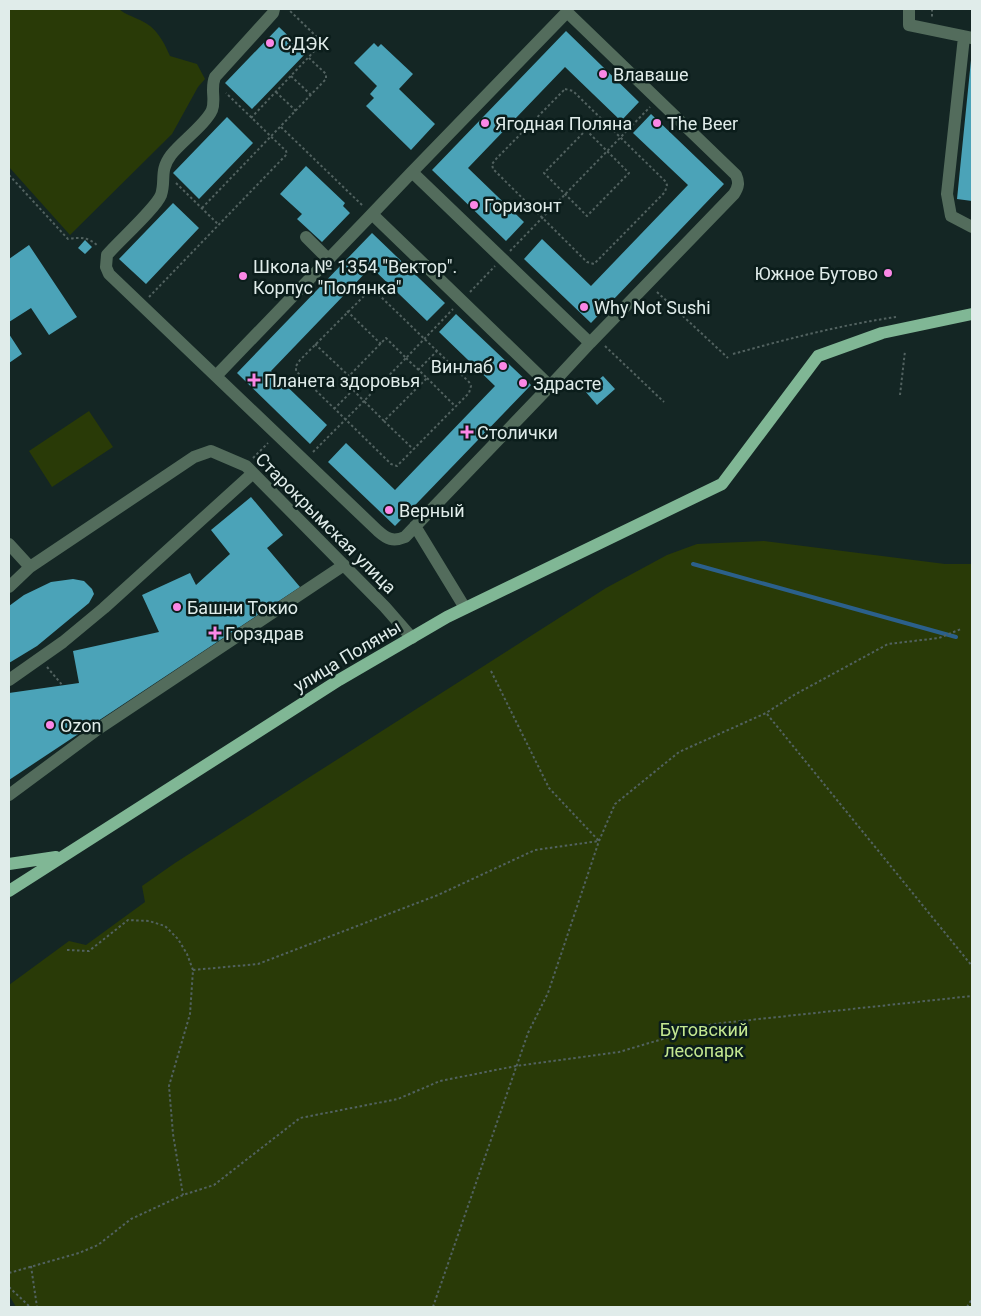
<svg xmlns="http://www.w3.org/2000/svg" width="981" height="1316" font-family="Roboto,sans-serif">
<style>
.green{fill:#293a07}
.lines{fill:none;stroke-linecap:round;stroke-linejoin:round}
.stream{stroke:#2b608b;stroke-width:4}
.building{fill:#4ba3b8}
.path{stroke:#526260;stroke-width:2;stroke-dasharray:2.5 2.5;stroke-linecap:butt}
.minor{stroke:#536c5c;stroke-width:12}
.major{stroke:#80b795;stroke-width:12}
.poi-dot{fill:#fb87e6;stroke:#0b1d1b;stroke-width:2}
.labels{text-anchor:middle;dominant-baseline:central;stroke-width:5;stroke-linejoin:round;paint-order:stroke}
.poi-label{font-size:18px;fill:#e0ecea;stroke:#0b1d1b;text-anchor:start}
.street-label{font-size:18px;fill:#e0ecea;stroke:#0b1d1b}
.park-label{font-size:18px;fill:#c3e790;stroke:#0b1d1b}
</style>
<rect width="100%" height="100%" fill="#142624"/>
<!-- green -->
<path class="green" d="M9,9H119C126,15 132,16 140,20C156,27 163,40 170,56L197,64L205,79L198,87L172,134L70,235L9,167Z
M89,411L113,447L52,487L29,451Z
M764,541L945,564H972V1307H16L9,1295V985L69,941L86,945L145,902L142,886L175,863L606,588L667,555L697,544Z"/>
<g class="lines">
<!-- stream -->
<path class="stream" d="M693,564L956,637"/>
</g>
<!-- building -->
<path class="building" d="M279,27L306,53L252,109L225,83Z
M566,31L639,102L621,121L565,67L468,168L524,222L506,241L432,170Z
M374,43L378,47L381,44L413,74L399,89L435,124L411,150L366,106L374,98L370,94L377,86L354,63Z
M971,60H972V201L957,199Z
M651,114L724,184L591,323L524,259L542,239L591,286L688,185L633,133Z
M227,117L253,143L199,199L173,173Z
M306,166L345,203L343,206L350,213L322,242L297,219L302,214L280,194Z
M173,203L199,228L146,284L119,259Z
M372,233L445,303L427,321L371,267L271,371L327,425L310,444L237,373Z
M85,240L92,247L85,254L78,248Z
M29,245L77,317L49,335L31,308L9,322V259Z
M456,314L531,385L395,526L328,462L346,443L395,490L495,386L439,332Z
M9,334L22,354L9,363Z
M603,376L615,389L597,405L585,391Z
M251,497L283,535L267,548L300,587L9,780V693L79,683L73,651L159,632L142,595L190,573L196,585L230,554L211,530Z
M73,579L84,581L92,589L94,594L89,603L37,646L9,663V606L24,595L51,582Z"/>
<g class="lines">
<!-- path -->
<path class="path" d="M932,9V17
M291,76L311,95
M565,89L573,91L665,181L667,185L665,192L594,264L587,262L493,169L492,164L496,159Z
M276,92L296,111
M251,118L321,44L320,40L288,9
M281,127L363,206
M586,130L629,173L587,216L544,173Z
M9,175L68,239C81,237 88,237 98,246
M176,183L219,225
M202,208L326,79V74L309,58
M510,251L650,107
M369,291L377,293L469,382L471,386L469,393L397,466L391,464L296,371V366L300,360Z
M470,292L495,266
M657,292L728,358
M149,297L287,154L286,151L226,93
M347,311L381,344
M315,344L349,376
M605,346L664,402
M733,354C787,339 841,325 896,317
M406,358L427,378L384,421L364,401Z
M418,370L437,351
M427,378L455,406
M900,395L905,351
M334,409L353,390
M384,421L413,449
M313,452L364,401L344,381L349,376L386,338L406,358L453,309
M253,458L268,443
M47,667L63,686
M491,671L549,788L599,841
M767,714L972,966
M67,950L89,951L128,920L149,921L165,926L178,939L187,954L193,970L190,1014L169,1086L173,1134L183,1195
M193,970L258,964L438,895L535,850L599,841
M31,1266L37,1307
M9,1273L79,1253L98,1245L131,1219L183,1195L214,1185L300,1118L398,1099L440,1081L516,1066L619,1052L713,1024L972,996
M9,1287L30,1307
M433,1307L528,1033L548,993L599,841L615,804L679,752L766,713L794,695L888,644L939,638L961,629
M967,1307L972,1299"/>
<!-- minor -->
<path class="minor" d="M909,9V25L972,38
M964,37L947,194L951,216L972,227
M372,214L412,172L590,343L734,194C739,186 739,182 736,175L567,12L412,172
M306,237L328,259
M216,376L372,214L550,386L405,537C393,542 387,539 378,531L109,274L106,267L107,255C118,242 156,208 161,195C166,180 159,171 171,155C181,142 206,124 212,110C216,99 210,89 215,77L273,13L274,9
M550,386L590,343
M415,526L465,608
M9,544L30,567L194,457L211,451L246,466L385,607L412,638
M9,587L30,567
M9,680L63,642L104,608L253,473
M9,795L98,729L344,565"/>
<!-- major -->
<path class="major" d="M9,864L56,857
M9,891L339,680L447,617L722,484L818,356L882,333L972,314"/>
</g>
<!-- markers -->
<g class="poi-dot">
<circle cx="270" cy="43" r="5"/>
<circle cx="603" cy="74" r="5"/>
<circle cx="485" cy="123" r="5"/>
<circle cx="657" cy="123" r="5"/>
<circle cx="474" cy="205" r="5"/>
<circle cx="888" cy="273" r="5"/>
<circle cx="243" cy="276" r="5"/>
<circle cx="584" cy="307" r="5"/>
<circle cx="503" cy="366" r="5"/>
<path d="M251.5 372.5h5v5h5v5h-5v5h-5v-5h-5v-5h5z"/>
<circle cx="523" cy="383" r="5"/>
<path d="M464.5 424.5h5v5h5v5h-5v5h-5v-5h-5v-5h5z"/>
<circle cx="389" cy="510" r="5"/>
<circle cx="177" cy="607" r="5"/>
<path d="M212.5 625.5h5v5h5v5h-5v5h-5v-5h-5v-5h5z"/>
<circle cx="50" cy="725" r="5"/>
</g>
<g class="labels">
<!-- poi labels -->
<g class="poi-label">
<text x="280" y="43">СДЭК</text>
<text x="613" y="74">Влаваше</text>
<text x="495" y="123">Ягодная Поляна</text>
<text x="667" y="123">The Beer</text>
<text x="484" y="205">Горизонт</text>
<text x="253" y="266">Школа № 1354 "Вектор".<tspan x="253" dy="21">Корпус "Полянка"</tspan></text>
<text x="878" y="273" text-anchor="end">Южное Бутово</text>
<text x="594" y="307">Why Not Sushi</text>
<text x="493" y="366" text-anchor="end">Винлаб</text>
<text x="264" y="380">Планета здоровья</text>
<text x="533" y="383">Здрасте</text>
<text x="477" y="432">Столички</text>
<text x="399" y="510">Верный</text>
<text x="187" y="607">Башни Токио</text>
<text x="225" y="633">Горздрав</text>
<text x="60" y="725">Ozon</text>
</g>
<!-- street labels -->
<g class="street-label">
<text transform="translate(326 523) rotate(45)">Старокрымская улица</text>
<text transform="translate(347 656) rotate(-31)">улица Поляны</text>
</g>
<!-- park labels -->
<g class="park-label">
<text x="704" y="1029">Бутовский<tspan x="704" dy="21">лесопарк</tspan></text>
</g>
</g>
<!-- border -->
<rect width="981" height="1316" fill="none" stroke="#e0ecea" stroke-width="20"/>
</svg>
